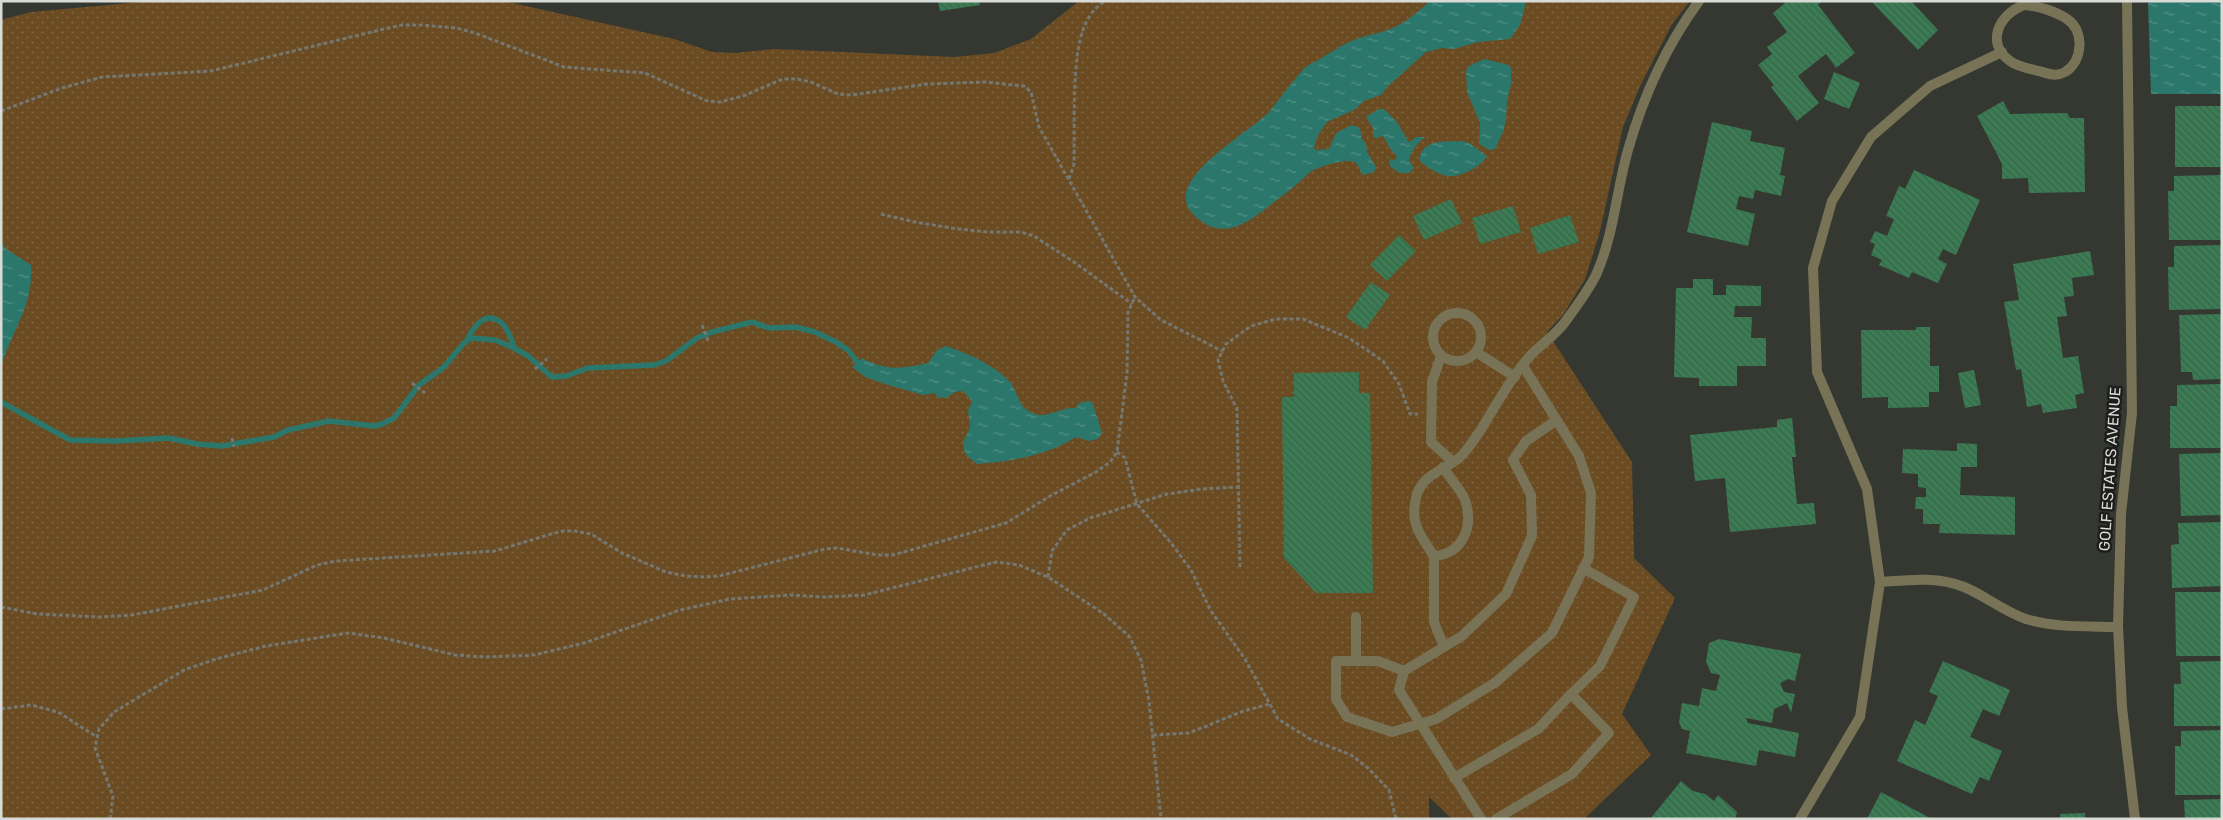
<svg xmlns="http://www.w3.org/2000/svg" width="2223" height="820" font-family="Rubik,sans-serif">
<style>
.grass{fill:url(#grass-dots)}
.water{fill:url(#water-ripples)}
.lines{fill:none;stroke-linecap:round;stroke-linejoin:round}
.stream{stroke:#2c776c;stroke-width:5.5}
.building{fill:url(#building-back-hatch)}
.path{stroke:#757771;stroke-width:3;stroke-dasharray:4 2.5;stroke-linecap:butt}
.lane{stroke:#787356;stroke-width:10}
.street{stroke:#787356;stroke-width:10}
.labels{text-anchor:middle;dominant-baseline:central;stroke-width:5;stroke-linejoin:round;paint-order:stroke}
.street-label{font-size:15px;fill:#d9dbd7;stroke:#1d1e1c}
</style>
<defs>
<pattern id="grass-dots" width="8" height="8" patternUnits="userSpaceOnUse" patternTransform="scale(1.25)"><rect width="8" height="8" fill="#6a4b22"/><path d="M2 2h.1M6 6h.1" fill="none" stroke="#7f6441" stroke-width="1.8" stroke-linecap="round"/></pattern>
<pattern id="water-ripples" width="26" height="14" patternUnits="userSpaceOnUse" patternTransform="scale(1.25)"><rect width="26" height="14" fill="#2c776c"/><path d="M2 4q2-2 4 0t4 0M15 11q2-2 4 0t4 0" fill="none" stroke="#549087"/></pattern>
<pattern id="building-back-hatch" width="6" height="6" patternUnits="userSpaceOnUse" patternTransform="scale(1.25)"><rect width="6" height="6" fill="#3a7c53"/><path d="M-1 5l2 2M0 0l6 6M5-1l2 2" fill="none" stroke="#3d624a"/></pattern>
</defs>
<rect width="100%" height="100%" fill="#353831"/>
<!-- grass -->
<path class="grass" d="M152,1H503L674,39L712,52L735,53L775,49L954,57L994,53L1031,39L1079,1H1690L1672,24L1641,84L1623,127L1600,231L1585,279L1563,315L1547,332L1632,462L1634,558L1675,598L1622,714L1651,755L1584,819H1452L1429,797V819H1V20L31,12Z"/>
<!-- water -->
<path class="water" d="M1430,1L1526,2L1520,25L1510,39L1478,42L1454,49L1442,48L1426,52L1387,87L1381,95L1364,101L1354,110L1327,122L1317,137L1314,148L1316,150L1329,149L1336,133L1352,125L1360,128L1362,139L1366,143L1367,152L1376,167L1374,172L1363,175C1359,171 1360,165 1354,162C1345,158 1318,167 1310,172C1300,182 1290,190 1278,199C1252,219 1224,246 1193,214C1160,181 1250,132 1268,113C1275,105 1302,69 1307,66C1321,59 1335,49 1349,42C1363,35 1379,34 1393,28C1406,22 1419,11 1430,1Z
M2148,1H2222V94H2151Z
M1484,59L1509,65L1511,68V84L1507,101L1506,120L1503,132L1495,149L1489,150L1479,144L1480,123L1467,92L1466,71L1469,66Z
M1379,109H1384L1397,122L1408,141L1410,142L1416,137H1425C1417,143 1411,151 1409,161L1414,168L1409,173H1399L1390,166L1389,159L1395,160L1397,156L1391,150L1383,136L1376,138L1373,137V128L1366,117Z
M1462,141L1469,143L1487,156C1480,168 1456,180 1443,175C1434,172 1426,166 1419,160C1423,138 1445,142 1462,141Z
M1,241L6,249L31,265C34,305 12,330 1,367Z
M946,346C969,354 990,363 1007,379C1019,390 1017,409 1035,414C1049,418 1060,407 1076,408L1079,403L1089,401L1093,404L1102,433L1098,439L1089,441L1076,437C1046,456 1012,461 977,464L965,454L963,442L970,428L968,410L972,402L967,395L962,391L955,392L946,398L937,397L935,393L923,395L885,384L865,377L852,367L862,358C886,371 902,369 928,363L937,350Z"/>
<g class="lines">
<!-- stream -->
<path class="stream" d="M467,340C484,306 505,314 514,348
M1,402L70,440L115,441L169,438L197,444L222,446L274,437L288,430L329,421L374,426L382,424L394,418L419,385L444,367L463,344L471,338L495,340L514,348L528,356L552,377L566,376L588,368L654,365L666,361L697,338L712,332L752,322L769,328L795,327L815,332L836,342L849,351L857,362"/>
</g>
<!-- building -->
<path class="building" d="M938,1H980V5L940,11Z
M1783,1H1822L1818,5L1855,53L1836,68L1826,54L1798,76L1819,103L1797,121L1771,87L1774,85L1758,65L1772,54L1767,47L1787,32L1773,13L1785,3Z
M1871,1H1911L1938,30L1918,50Z
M1834,72L1860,83L1849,109L1824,99Z
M2003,101L2010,114L2067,113L2070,118H2084L2085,192L2029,193L2028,178L2002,179V164L1977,116Z
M2175,106H2222V167H2175Z
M1712,122L1752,131L1750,141L1785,148L1780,175L1785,176L1781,196L1755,190L1753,199L1739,196L1736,209L1755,214L1748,246L1687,232Z
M1914,170L1980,200L1956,255L1943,249L1938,259L1947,264L1938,283L1912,272L1909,278L1879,265L1882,260L1871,255L1875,244L1870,242L1875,231L1887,236L1894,219L1886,216L1899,186L1905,189Z
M2222,175V240H2169L2168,191H2174V176Z
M1451,199L1462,223L1424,240L1413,216Z
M1513,206L1521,232L1480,244L1472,218Z
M1570,215L1579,242L1538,254L1530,228Z
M1399,235L1416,251L1387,281L1370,265Z
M2222,245V309L2169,310L2168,267H2174V246Z
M2090,251L2094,275L2072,278L2074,296L2064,297L2067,316L2057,317L2063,358L2078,356L2084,393L2075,395L2077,408L2043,413L2041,404L2027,407L2021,369L2016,370L2004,302L2019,300L2013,264Z
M1693,279H1713V295H1726V285L1761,286V306H1735L1734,317H1752L1751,338H1766V366H1737V386H1699V378L1674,377L1676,288H1693Z
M1371,282L1390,295L1365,330L1346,317Z
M2222,314V379L2193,380L2192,372H2181L2179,315Z
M1916,327H1930V366H1939V392H1929V407L1888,408V397L1862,398L1861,330H1916Z
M1974,370L1981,405L1965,408L1958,373Z
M1359,372V393H1370L1373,593H1316L1284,558L1282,397H1294V373Z
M2222,384V448H2170V406H2177V385Z
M1792,418L1796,457H1792L1797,504L1814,503L1816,524L1730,532L1725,478L1695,481L1690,435L1777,427V420Z
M1957,443L1977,444V467H1961L1960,495L2015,497V535L1939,533L1940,524H1923V509H1915L1916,497H1926V488L1918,487V474L1902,473L1903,449L1957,451Z
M2222,453V515L2181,516L2179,454Z
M2222,522V586L2172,588L2171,545L2179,544L2178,523Z
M2175,592H2222V656H2176Z
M1719,639L1801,654L1795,681L1788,679L1780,683L1784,692L1795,694L1791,713L1787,703L1774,709L1772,723L1746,718L1748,723L1799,733L1795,757L1759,750L1756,766L1686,753L1690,731L1682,729L1679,722L1682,703L1699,706L1702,688L1716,691L1720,675L1711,673L1706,662L1709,643Z
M1943,661L2010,690L1999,716L1983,709L1970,737L2002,751L1989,781L1980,777L1972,794L1897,761L1915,720L1925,725L1938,696L1929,692Z
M2222,661V726H2174V684H2181L2180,662Z
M2222,730V795H2175V746H2181V731Z
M1681,781L1693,791L1705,794L1714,801L1718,795L1737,812L1735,819H1650Z
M1881,792L1932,819H1867Z
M2222,799V819H2185L2184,800Z
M2085,813V819H2060V814Z"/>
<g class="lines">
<!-- path -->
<path class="path" d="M1,111L62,88L102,77L211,71L384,29L402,25H421L456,28L475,33L564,67L645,73L707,101L720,102L743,96L783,79H796L811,82L838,94L852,95L927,84L985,82L1024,86L1031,92L1039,127L1135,297L1161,320L1222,351
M1069,179L1074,164C1075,131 1071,53 1085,25C1089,15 1096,7 1105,1
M881,214L915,222L958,229L988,232H1021L1034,236L1074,262L1132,304
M702,325L709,343
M535,369L547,359
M412,383L425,393
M232,438L234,447
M1117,452L1125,458L1137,504L1171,543L1191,570L1211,611L1245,659L1278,719L1310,739L1351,755L1368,768L1389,790L1396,819
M1240,567L1237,409L1223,381L1218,360L1226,344L1251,326L1276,319H1303L1349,338L1383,361L1399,384L1410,414H1418
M1048,577L1052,551L1067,530L1090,518L1167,494L1202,489L1238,487
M1,607L37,614L100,617L132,615L263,590L317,565L336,561L495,551L551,534L563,531H575L591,534L622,553L666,572L686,576L703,577L719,576L825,549L837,548L878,555H893L1006,523L1050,496L1096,472L1110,462L1117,452L1127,373L1128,312L1135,297
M1,709L31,705L58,712L97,737
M1153,735L1189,733L1241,712L1269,704
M110,819L113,796L95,748L99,729L114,712L184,670L216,659L266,646L348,633L384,638L455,655L486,657L534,655L584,643L680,610L730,599L790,595L825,597L864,595L996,562L1019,565L1048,577L1104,614L1129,636L1141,660L1149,701L1161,819"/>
<!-- lane -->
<path class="lane" d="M1433 337a24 24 0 1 1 48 0a24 24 0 1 1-48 0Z
M1476,352L1515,377
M1441,356L1432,382L1431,442L1453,462
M1523,366L1579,456L1591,493L1589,557L1552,633L1496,682L1436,719L1392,732L1347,717L1336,699V661H1378L1404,671L1462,636L1506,594L1532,536L1531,495L1513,460L1526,441L1557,420
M1434,556V622L1444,647
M1356,661V617
M1404,671L1399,690L1481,819
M1454,778L1538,729L1571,694
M1496,819L1572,774L1609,733L1571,694L1600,666L1634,597L1583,568"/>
<!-- street -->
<path class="street" d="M2127,1L2132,413L2121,514L2118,626L2122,707L2135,819
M2024,5C2038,6 2055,11 2067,19C2085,31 2083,61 2065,72C2056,77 2049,74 2039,71C2030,69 2018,67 2010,61C1985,43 1999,14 2024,5Z
M1443,467C1448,476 1462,491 1465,500C1474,526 1463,554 1434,556C1419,534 1409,522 1417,494C1424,474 1444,470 1459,458C1467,451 1474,440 1480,431C1494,409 1512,375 1530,356C1541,344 1555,336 1565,322C1576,307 1588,291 1596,275C1614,235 1616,192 1628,150C1643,97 1666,46 1699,1
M1880,582C1908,580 1937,576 1964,587C1986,596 2003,611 2026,619C2055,628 2087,626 2118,627
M1800,819L1860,717L1880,582L1867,489L1817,372L1813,268L1832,201L1871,137L1930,86L2002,52"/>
</g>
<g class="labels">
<!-- street labels -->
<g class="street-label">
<text transform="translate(2110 469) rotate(-86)">GOLF ESTATES AVENUE</text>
</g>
</g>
<!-- border -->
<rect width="2223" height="820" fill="none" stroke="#d9dbd7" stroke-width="5"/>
</svg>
